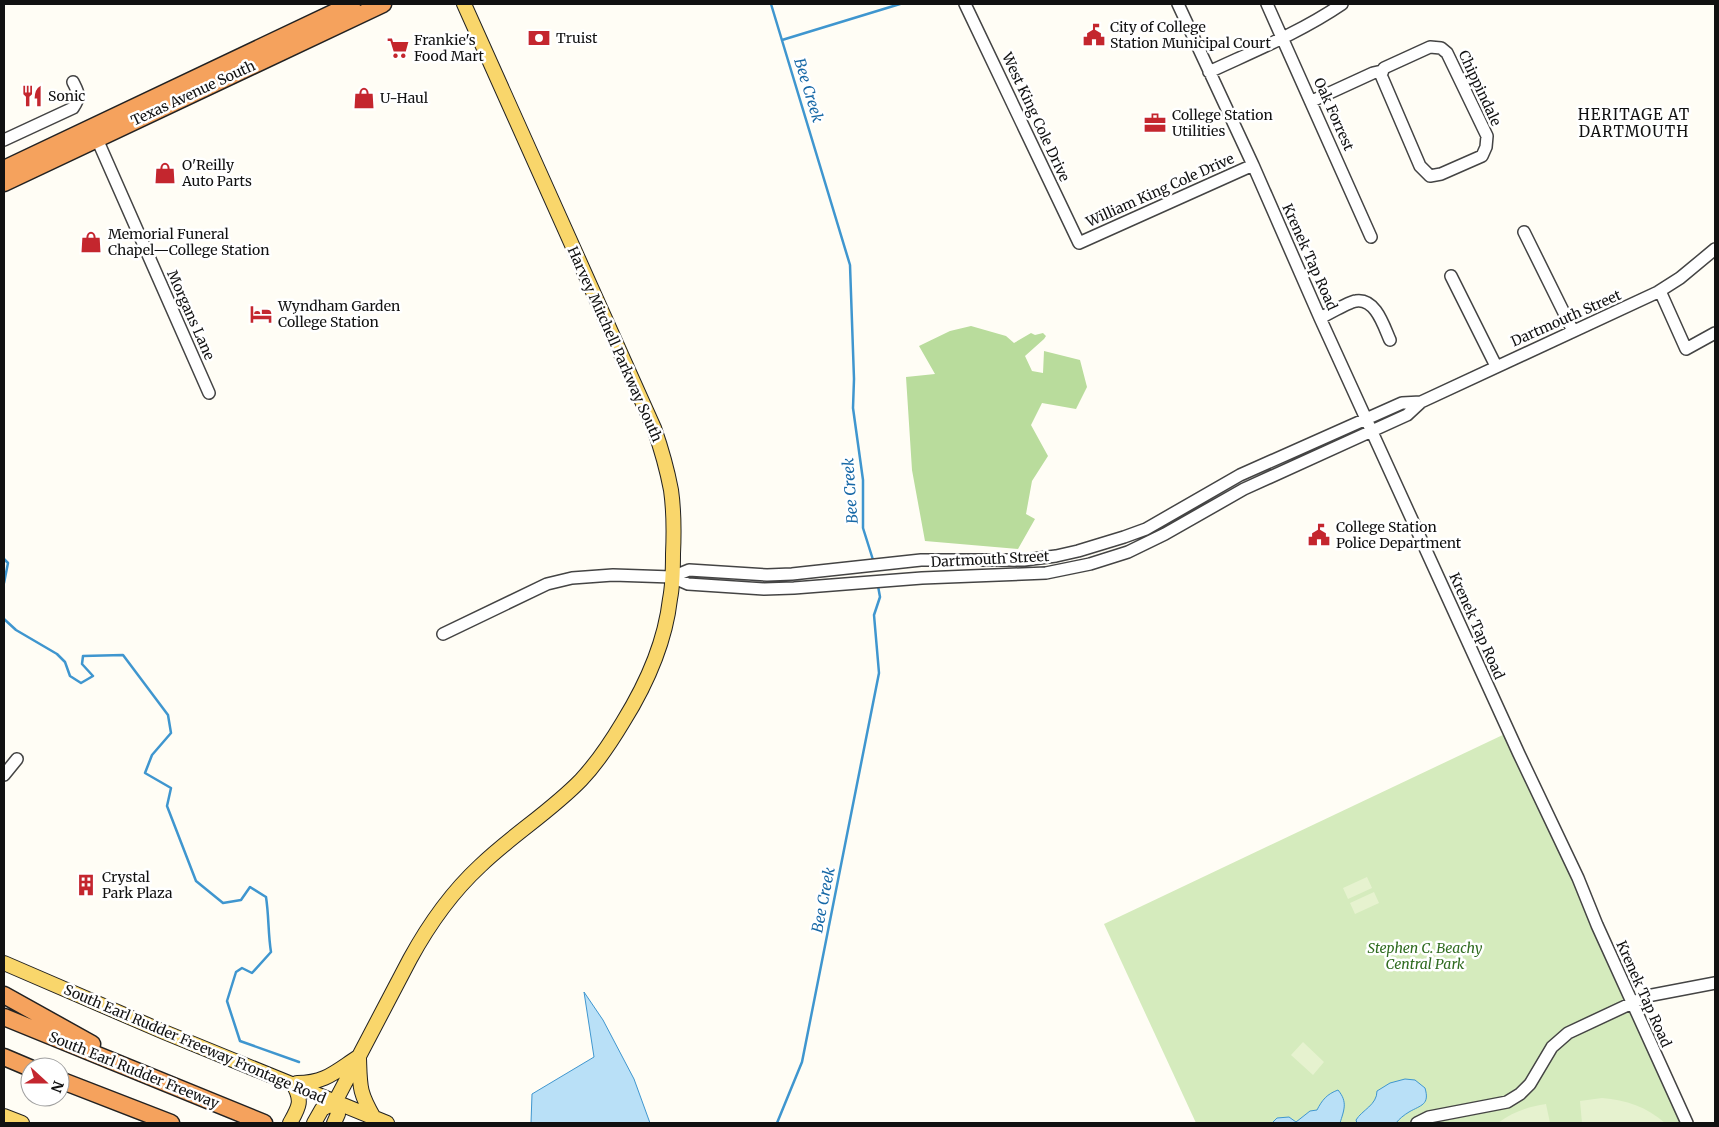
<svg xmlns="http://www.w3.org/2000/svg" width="1719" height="1127" font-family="Merriweather,serif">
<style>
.green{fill:#d5ebbd}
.forest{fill:#b9dc9c}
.pitch{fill:#e6f2cf}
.water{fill:#b9e0f7;stroke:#3f96cf}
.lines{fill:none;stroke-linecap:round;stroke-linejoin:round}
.stream{stroke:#3f96cf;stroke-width:2.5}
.minor-casing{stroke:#444;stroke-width:14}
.major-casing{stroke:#222;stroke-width:16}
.highway-casing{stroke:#222;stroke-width:19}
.minor{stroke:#fff;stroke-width:11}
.major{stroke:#f9d66b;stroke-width:14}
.highway{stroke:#f5a25d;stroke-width:16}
.labels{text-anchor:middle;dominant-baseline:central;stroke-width:5;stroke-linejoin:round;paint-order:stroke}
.poi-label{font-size:14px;fill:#111;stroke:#fff;text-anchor:start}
.street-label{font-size:14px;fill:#111;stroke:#fff}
.park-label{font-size:14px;font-style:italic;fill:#2f6b1f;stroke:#fff}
.water-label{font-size:15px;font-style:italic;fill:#1768a6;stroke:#fff}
.neighbourhood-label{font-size:15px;letter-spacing:1px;fill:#111;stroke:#fff}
</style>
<rect width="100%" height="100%" fill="#fffdf5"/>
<!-- green -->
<path class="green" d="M1509,732L1680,1123H1196L1104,924Z"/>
<!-- forest -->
<path class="forest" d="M971,326L1006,336L1014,343L1031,333L1035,335L1043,333L1046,336L1044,339L1025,356L1032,371L1043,373L1044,351L1080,360L1087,387L1076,409L1042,403L1031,425L1048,456L1032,481L1026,514L1035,519L1018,549L925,541L912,470L906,377L935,374L919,346L950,331Z"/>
<!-- pitch -->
<path class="pitch" d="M1367,877L1372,888L1348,899L1343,888Z
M1374,892L1379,903L1355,914L1350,903Z
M1303,1042L1324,1062L1313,1075L1291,1055Z
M1602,1098C1626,1100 1647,1107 1665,1123H1582L1580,1101Z
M1546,1104L1550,1123H1498C1513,1112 1527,1107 1546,1104Z"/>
<!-- water -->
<path class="water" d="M584,992L603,1020L634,1079L650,1123H531L532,1094L594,1057Z
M1405,1079L1415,1080L1425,1088C1430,1105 1421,1105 1409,1112C1404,1115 1399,1119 1396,1123H1357L1356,1120C1362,1110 1377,1105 1377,1091L1390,1083Z
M1338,1090C1348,1102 1344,1110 1340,1123H1272L1277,1118L1289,1117L1296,1122L1310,1111L1317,1110C1322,1100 1327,1094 1338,1090Z"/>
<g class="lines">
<!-- stream -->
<path class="stream" d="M771,4L850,265L854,379L853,408L863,480V528L874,563
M782,40L900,4
M4,559L8,563L4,583
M4,619L16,630L57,654L65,662L70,676L81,683L93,676L82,664L83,656L123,655L168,715L171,733L152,755L145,773L171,788L167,806L196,881L223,903L241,900L250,887L266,897C269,916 268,934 271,952L252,973L242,968L236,972L227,1001L240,1041L299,1062
M777,1123L802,1062L879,673L874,615L880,597L878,586"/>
<!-- minor casing -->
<g class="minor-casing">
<path id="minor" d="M965,4L1079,243L1253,165
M1178,4L1253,165L1320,318L1519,754L1578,878L1597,925L1687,1123
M1267,4L1371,237
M1430,47L1441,48L1447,53L1487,136L1486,147L1482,156L1441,174L1430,176L1420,166L1381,75L1384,68Z
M1209,72C1254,51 1301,32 1342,4
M1312,101L1373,73L1382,71
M97,139L209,393
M4,140L73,108C81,96 79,94 73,82
M1524,232L1573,331
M1451,276L1496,366
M1660,291L1686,349L1715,333
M1320,318C1329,314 1348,302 1356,301C1376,298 1384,327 1390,340
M672,577L689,570L767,575L792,574L921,560H1024L1056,556L1078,551L1124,537L1146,529L1240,475L1402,403L1421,402
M443,634L547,584L572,578L613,575L672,577L688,584L764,589L794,588L922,578L1046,573L1090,564L1128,552L1165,534L1244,489L1407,415L1421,402L1658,292L1680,278L1715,249
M4,775L17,759
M1417,1123L1429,1117L1507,1102L1520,1094L1530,1084L1552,1047L1568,1033L1647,996L1715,983"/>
</g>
<!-- major casing -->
<g class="major-casing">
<path id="major" d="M4,963L164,1032L387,1123
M359,1058C360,1087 359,1092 374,1118
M297,1083C325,1083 335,1072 358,1057
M4,1116L22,1123
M290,1123C299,1107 303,1101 293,1084
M314,1123L322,1109L335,1102L410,959C428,926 452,892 480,866C512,835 550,812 581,780C597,763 611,742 623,722C646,685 665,643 670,599C673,584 673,569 673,554C674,532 674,511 671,490C667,469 661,448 654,428L464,4
M334,1123L338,1114L335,1102"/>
</g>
<!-- highway casing -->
<g class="highway-casing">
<path id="highway" d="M4,169L352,4
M4,183L383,4
M4,995L92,1044
M4,1017L264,1123
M4,1057L30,1068
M60,1080L171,1123"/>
</g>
<!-- minor -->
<use href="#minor" class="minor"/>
<!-- major -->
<use href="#major" class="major"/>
<!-- highway -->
<use href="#highway" class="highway"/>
</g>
<!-- icons -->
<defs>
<g id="civic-bare" transform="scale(1.725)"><path d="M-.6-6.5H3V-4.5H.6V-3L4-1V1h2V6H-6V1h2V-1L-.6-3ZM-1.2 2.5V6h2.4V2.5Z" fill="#c4262e" stroke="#fff" stroke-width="2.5" paint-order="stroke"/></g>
<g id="bank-bare" transform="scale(1.725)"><path d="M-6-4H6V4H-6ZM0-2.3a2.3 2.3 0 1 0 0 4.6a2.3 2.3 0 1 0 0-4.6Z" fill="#c4262e" stroke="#fff" stroke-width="2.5" paint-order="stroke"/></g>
<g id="supermarket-bare" transform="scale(1.725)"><path d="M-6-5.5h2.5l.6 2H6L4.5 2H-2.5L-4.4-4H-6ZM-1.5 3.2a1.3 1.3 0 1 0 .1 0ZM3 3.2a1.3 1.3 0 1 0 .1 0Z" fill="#c4262e" stroke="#fff" stroke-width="2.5" paint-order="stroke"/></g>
<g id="restaurant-bare" transform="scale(1.725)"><path d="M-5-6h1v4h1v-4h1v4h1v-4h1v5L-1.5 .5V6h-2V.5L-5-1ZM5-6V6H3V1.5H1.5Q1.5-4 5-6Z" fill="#c4262e" stroke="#fff" stroke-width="2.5" paint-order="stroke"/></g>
<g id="shop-bare" transform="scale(1.725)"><path d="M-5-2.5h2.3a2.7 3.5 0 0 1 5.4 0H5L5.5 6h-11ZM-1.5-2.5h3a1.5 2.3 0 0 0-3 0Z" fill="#c4262e" stroke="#fff" stroke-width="2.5" paint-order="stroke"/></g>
<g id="office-bare" transform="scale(1.725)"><path d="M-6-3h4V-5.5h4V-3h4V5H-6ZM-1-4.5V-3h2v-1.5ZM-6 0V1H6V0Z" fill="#c4262e" stroke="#fff" stroke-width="2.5" paint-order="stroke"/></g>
<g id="hotel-bare" transform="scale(1.725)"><path d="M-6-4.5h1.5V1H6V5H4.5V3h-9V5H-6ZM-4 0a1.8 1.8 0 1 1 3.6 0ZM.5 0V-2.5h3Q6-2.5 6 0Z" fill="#c4262e" stroke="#fff" stroke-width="2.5" paint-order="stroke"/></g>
<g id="building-bare" transform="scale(1.725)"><path d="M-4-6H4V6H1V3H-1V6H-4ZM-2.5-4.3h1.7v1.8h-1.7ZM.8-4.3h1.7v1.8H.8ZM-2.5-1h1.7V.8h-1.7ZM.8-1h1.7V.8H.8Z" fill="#c4262e" stroke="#fff" stroke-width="2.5" paint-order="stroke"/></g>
</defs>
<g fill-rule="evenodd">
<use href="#civic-bare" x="1094" y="35"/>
<use href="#bank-bare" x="539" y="38"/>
<use href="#supermarket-bare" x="398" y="48"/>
<use href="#restaurant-bare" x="32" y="96"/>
<use href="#shop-bare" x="364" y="98"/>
<use href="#office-bare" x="1155" y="123"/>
<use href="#shop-bare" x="165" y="173"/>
<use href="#shop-bare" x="91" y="242"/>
<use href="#hotel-bare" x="261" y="314"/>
<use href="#civic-bare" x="1319" y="535"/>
<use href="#building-bare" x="86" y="885"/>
</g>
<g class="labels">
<!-- poi labels -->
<g class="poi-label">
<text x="1110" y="27">City of College<tspan x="1110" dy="16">Station Municipal Court</tspan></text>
<text x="556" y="38">Truist</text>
<text x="414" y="40">Frankie's<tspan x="414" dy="16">Food Mart</tspan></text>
<text x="48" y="96">Sonic</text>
<text x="380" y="98">U-Haul</text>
<text x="1172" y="115">College Station<tspan x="1172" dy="16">Utilities</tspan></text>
<text x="182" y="165">O'Reilly<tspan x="182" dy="16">Auto Parts</tspan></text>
<text x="108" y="234">Memorial Funeral<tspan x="108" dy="16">Chapel—College Station</tspan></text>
<text x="278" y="306">Wyndham Garden<tspan x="278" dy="16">College Station</tspan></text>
<text x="1336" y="527">College Station<tspan x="1336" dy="16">Police Department</tspan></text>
<text x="102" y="877">Crystal<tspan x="102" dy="16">Park Plaza</tspan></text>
</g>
<!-- street labels -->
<g class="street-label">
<text transform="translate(1480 88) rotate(65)">Chippindale</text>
<text transform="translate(193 93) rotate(-25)">Texas Avenue South</text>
<text transform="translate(1334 114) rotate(66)">Oak Forrest</text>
<text transform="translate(1036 117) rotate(65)">West King Cole Drive</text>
<text transform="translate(1160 190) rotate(-24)">William King Cole Drive</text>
<text transform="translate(1310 257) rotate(66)">Krenek Tap Road</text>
<text transform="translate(191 315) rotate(66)">Morgans Lane</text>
<text transform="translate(1566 318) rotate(-24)">Dartmouth Street</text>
<text transform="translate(615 344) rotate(66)">Harvey Mitchell Parkway South</text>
<text transform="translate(990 559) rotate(-3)">Dartmouth Street</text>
<text transform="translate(1477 626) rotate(66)">Krenek Tap Road</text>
<text transform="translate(1644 994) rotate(66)">Krenek Tap Road</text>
<text transform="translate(195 1044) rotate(23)">South Earl Rudder Freeway Frontage Road</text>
<text transform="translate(134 1070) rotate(22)">South Earl Rudder Freeway</text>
</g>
<!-- park labels -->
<g class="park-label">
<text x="1425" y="948">Stephen C. Beachy<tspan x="1425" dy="16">Central Park</tspan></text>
</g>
<!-- water labels -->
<g class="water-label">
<text transform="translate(809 90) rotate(73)">Bee Creek</text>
<text transform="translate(850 491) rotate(-94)">Bee Creek</text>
<text transform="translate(823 900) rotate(-79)">Bee Creek</text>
</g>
<!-- neighbourhood labels -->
<g class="neighbourhood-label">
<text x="1634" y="114">HERITAGE AT<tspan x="1634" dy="17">DARTMOUTH</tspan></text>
</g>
</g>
<!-- border -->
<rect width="1719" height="1127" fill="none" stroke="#111111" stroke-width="10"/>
<!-- north arrow -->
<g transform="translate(45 1082) rotate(111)"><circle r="24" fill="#ffffff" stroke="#a0a0a0"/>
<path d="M0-4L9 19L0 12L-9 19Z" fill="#c4262e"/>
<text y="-8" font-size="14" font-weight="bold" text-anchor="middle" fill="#111111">N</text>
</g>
</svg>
